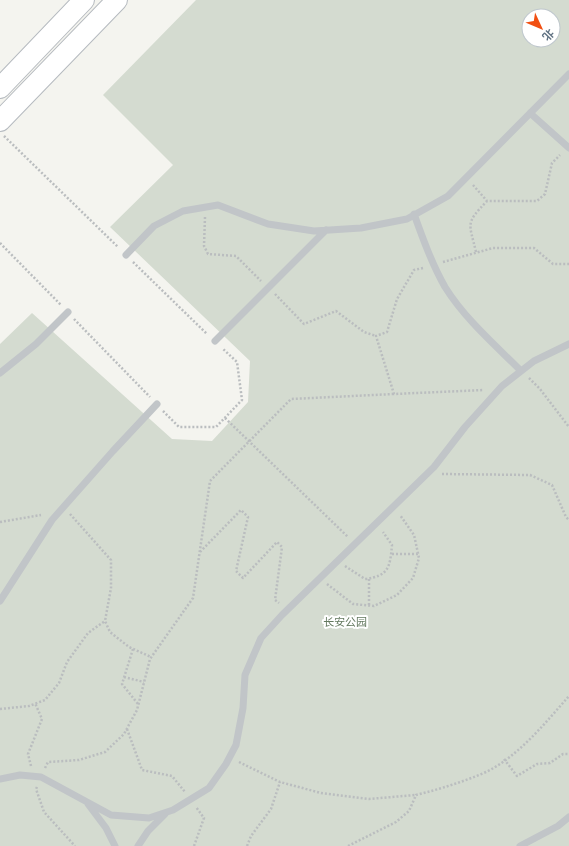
<svg xmlns="http://www.w3.org/2000/svg" width="569" height="846" font-family="'PT Sans','Noto Sans SC',sans-serif">
<style>
.green{fill:#d4dbd0;fill-rule:evenodd}
.lines{fill:none;stroke-linecap:round;stroke-linejoin:round}
.secondary-casing{stroke:#b5babf;stroke-width:22}
.path{stroke:#babdbf;stroke-width:2.5;stroke-dasharray:2 2;stroke-linecap:butt}
.service{stroke:#c1c5c8;stroke-width:7}
.secondary{stroke:#fff;stroke-width:20}
.labels{text-anchor:middle;dominant-baseline:central;stroke-width:4;stroke-linejoin:round;paint-order:stroke}
.park-label{font-size:11px;fill:#647960;stroke:#fff}
</style>
<rect width="100%" height="100%" fill="#f4f4ef"/>
<!-- green -->
<path class="green" d="M196,0H569V846H0V344L32,313L172,439L212,441L248,402L250,361L110,227L173,165L103,95ZM529,16H553V40H529Z"/>
<g class="lines">
<!-- secondary casing -->
<g class="secondary-casing">
<path id="secondary" d="M0,88L84,0
M0,121L117,0"/>
</g>
<!-- path -->
<path class="path" d="M4,136L118,247
M473,185L487,201
M205,217L204,246L208,254L236,256L261,281
M0,243L61,305
M476,252C469,222 465,224 487,201H537L545,194L552,163L560,155
M133,262L207,334
M443,262L493,248H534L553,264H569
M423,268L414,270L397,299L387,332L376,336L394,394L484,390
M275,294L304,324L336,311L364,332L376,336
M74,319L150,397
M529,378L540,389L569,427
M163,411L179,427H216L242,400L237,362L222,348
M225,418L348,537
M442,474L530,475L552,485L566,517L569,520
M70,514L111,560V588L105,621L110,632L129,647L151,657
M0,522L41,515
M200,552L241,510L248,517L236,571L243,578L277,542L282,547L275,600L279,603
M392,554H418
M345,566L365,579C389,576 390,567 392,545L383,532
M369,579V606
M327,584L353,604L374,606L397,595L413,578L419,558L414,535L400,515
M133,649L122,684L138,704
M124,677L144,682
M0,709L29,706L45,700L59,683L67,662L88,633L105,621
M127,729L142,770L172,776L185,792
M504,759L517,776L537,764L550,763L563,754H569
M239,762L280,782L321,793L369,799L415,795
M31,766L28,754L42,719L35,703
M45,768L48,762L79,760L105,752L124,734L137,710L150,659L193,598L210,481L291,399L394,394
M37,787L36,789L44,812L75,846
M194,846L204,818L196,807
M247,846L251,836L271,809L280,782
M348,846L396,822L409,811L416,795C440,789 463,782 486,772C519,756 546,722 569,696"/>
<!-- service -->
<path class="service" d="M530,113L569,148
M414,214C423,239 432,264 445,287C465,319 495,345 521,371
M126,255L154,226L183,211L218,205L268,224L314,231L361,228L407,219L448,196L569,74
M215,341L326,230
M0,373L36,344L68,312
M0,601L52,520L113,451L157,404
M0,779L20,775L41,777L111,815L149,818L173,810L209,788L226,764L236,745L243,708L245,675L261,638L282,615L434,467L465,427L502,386L534,361L569,344
M88,804L106,828L115,846
M138,846L148,831L165,814
M520,846L558,826L569,817"/>
<!-- secondary -->
<use href="#secondary" class="secondary"/>
</g>
<g class="labels">
<!-- park labels -->
<g class="park-label">
<text x="345" y="622">长安公园</text>
</g>
</g>
<!-- north arrow -->
<g transform="translate(541 28) rotate(134)"><circle r="19" fill="#ffffff" stroke="#bfc7cd"/>
<path d="M0-3L7 15L0 10L-7 15Z" fill="#f14f12"/>
<text y="-6" font-size="11" font-weight="bold" text-anchor="middle" fill="#607283">北</text>
</g>
</svg>
